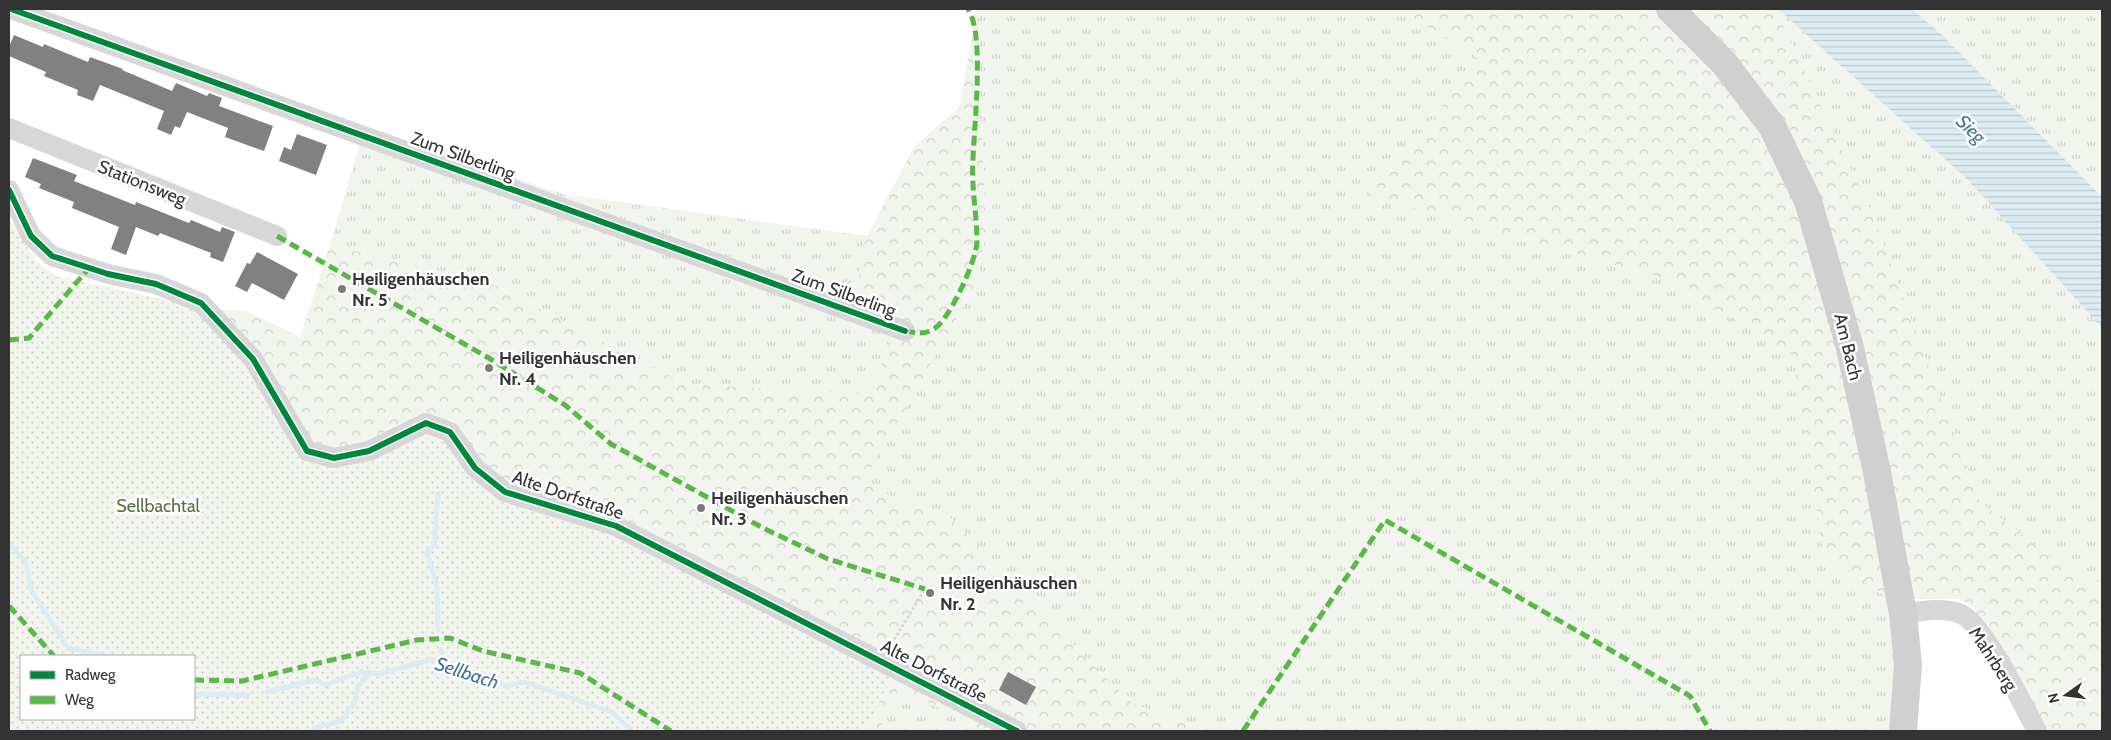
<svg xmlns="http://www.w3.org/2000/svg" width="2111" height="740" font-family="Cabin,sans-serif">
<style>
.grass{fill:url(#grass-tufts)}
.forest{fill:url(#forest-crowns);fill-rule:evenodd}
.park{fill:url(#park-dots);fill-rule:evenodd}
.water{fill:url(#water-rules)}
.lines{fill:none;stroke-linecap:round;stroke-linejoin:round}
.stream{stroke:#ddebf3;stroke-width:5}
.building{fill:#818181}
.path{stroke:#d6d6d6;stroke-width:3;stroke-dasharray:2.5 2.5;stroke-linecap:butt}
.street{stroke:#d7d7d7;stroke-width:20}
.secondary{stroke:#d0d0d0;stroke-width:28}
.quiet{stroke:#58b947;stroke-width:5;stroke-dasharray:10 5;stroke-linecap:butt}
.cycleway-casing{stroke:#fff;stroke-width:9}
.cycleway{stroke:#00873e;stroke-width:6}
.poi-dot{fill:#7a7a7a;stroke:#fff;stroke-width:2}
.labels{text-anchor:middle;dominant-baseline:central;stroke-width:5;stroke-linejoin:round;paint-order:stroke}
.street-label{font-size:18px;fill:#333;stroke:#fff}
.poi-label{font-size:18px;font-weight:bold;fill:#333;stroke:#fff;text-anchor:start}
.park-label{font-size:18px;fill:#56703f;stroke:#fff}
.water-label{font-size:19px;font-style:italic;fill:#3f7597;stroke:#fff}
</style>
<defs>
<pattern id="grass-tufts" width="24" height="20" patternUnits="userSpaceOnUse" patternTransform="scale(1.25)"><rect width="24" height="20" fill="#f1f5ed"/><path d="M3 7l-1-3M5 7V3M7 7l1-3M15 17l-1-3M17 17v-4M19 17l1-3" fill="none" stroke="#cfd2cc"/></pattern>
<pattern id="forest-crowns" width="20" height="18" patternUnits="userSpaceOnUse" patternTransform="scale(1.25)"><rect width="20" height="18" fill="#f1f5ed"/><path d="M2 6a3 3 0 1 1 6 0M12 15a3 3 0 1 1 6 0" fill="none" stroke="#cfd2cc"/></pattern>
<pattern id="park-dots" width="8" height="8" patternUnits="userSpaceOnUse" patternTransform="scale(1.25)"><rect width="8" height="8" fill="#f1f5ed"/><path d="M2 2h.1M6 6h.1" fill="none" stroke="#cfd2cc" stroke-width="1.8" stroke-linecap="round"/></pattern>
<pattern id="water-rules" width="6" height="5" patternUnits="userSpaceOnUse" patternTransform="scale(1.25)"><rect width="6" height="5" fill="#ddebf3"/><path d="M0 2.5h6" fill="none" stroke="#becad1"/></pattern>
</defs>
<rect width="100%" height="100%" fill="#fff"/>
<!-- grass -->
<path class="grass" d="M976,9H1398L1481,60L1369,195L1665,279L1793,356L1823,552L1889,599L1899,684L1895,731H1204L1132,703L1092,664L950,517L902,503L863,480L975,287L986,235Z
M1775,9H1778L1968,180L2102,328V579L2084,583L1980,502L1870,209Z
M1912,9H2102V197L1941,34Z
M365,126L563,194L867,236L859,261L901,315L878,373L858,394L685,384L494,285L330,245Z
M899,687L982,731H879Z"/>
<!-- forest -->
<path class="forest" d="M1398,9H1775L1870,209L1980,502L2084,583L2102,579V731H2045L2012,671L1971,605L1958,599H1889L1823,552L1793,356L1665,279L1369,195L1481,60Z
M977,10L986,235L975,287L864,480L902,503L950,517L1092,664L1132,703L1204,731H982L899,687L879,731H9V301L246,311L300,337L330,245L494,285L685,384L858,394L878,373L900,315L859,297V261L867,236L914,147L959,107ZM21,656H194V719H21Z"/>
<!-- park -->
<path class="park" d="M9,218L37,262L56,276L179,303L199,319L227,343L309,451L430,438L448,444L470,468L615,533L898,672L891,680L865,731H9ZM21,656H194V719H21Z"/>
<!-- water -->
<path class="water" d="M1778,9H1912L1941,34L2102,197V328L1968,180Z"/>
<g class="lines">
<!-- stream -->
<path class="stream" d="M438,494L434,545L427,553L437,586L438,630
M9,543L26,563L31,590L68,648L105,656
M441,650L443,664
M267,692L315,680L325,685L361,672L379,674L433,659L443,664L487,676L506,686L524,682L612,712L632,731
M194,694L248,695
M315,731L314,728L341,721L354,703L358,687L368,673"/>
</g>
<!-- building -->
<path class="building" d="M14,35L43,47L44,44L88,62L90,57L123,69L122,70L172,91L176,83L207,96L209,93L222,98L219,106L273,126L264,151L225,137L228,128L187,112L180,128L175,126L171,135L157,129L164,111L100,85L93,101L77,95L78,90L44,76L46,72L9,56V47Z
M297,134L327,145L316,175L279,161L284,147L291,150Z
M33,158L77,175L74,181L135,205L136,202L189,223L191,220L220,232L222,227L235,232L223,262L210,257L211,253L160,233L158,236L136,227L126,255L111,249L119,227L72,208L74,202L39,188L41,184L25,177Z
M257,252L298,274L284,300L252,283L247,292L235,286L247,263L250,264Z
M1008,672L1036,687L1026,705L999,690Z"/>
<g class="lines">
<!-- path -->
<path class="path" d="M889,648L925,589"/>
<!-- street -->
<path class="street" d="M11,9L905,331
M9,128L277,236
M9,190L31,236L52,256L108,274L156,284L201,303L253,359L307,451L334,458L369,451L426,423L450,432L475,468L505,492L616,526L1017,731
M1903,614C1921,611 1947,606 1963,615C1986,629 2023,705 2037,731"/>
<!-- secondary -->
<path class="secondary" d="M1670,9L1724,63L1772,126L1808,201L1849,344L1877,472L1903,614L1908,665L1903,731"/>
<!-- quiet -->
<path class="quiet" d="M277,236L487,357L565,405L611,444L761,527L828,559L925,589
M905,331C916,333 924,335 934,329C950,319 976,261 977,242C977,214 971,187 973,159C974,126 985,34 968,9
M9,340L29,338L89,268
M9,606L54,656
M194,680L242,681L417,640L450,638L483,651L580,673L671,731
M1243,731L1385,520L1690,696L1710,731"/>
<!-- cycleway casing -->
<g class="cycleway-casing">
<path id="cycleway" d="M11,9L905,331
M9,190L31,236L52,256L108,274L156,284L201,303L253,359L307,451L334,458L369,451L426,423L450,432L475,468L505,492L616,526L1017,731"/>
</g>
<!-- cycleway -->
<use href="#cycleway" class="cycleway"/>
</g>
<!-- markers -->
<g class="poi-dot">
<circle cx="342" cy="289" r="5"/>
<circle cx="489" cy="368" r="5"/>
<circle cx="701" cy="508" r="5"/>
<circle cx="930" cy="593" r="5"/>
</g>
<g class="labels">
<!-- street labels -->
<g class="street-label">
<text transform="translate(463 156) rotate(20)">Zum Silberling</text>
<text transform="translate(142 183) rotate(22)">Stationsweg</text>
<text transform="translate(844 293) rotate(20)">Zum Silberling</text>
<text transform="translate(1848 347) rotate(76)">Am Bach</text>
<text transform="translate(568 495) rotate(19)">Alte Dorfstraße</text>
<text transform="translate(1993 659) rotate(57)">Mahrberg</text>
<text transform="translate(934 671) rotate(27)">Alte Dorfstraße</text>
</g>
<!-- poi labels -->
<g class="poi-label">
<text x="352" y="279">Heiligenhäuschen<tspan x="352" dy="21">Nr. 5</tspan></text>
<text x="499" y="358">Heiligenhäuschen<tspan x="499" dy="21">Nr. 4</tspan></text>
<text x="711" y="498">Heiligenhäuschen<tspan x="711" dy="21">Nr. 3</tspan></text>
<text x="940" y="583">Heiligenhäuschen<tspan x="940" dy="21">Nr. 2</tspan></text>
</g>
<!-- park labels -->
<g class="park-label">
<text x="158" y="506">Sellbachtal</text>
</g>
<!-- water labels -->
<g class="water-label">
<text transform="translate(1971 129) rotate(44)">Sieg</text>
<text transform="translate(467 673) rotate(18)">Sellbach</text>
</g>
</g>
<!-- border -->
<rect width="2111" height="740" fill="none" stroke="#333333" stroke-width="20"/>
<!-- legend -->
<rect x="20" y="655" width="175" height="65" fill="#ffffff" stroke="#adadad"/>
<rect x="30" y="671" width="25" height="8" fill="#00873e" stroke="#adadad"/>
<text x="65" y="680" font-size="15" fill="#333333">Radweg</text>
<rect x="30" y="696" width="25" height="8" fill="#58b947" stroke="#adadad"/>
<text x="65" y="705" font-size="15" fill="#333333">Weg</text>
<!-- north arrow -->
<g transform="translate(2066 695) rotate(256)" stroke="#ffffff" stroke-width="4" paint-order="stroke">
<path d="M0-4L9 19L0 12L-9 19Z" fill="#333333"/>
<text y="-8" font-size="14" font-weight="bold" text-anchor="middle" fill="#333333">N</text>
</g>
</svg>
